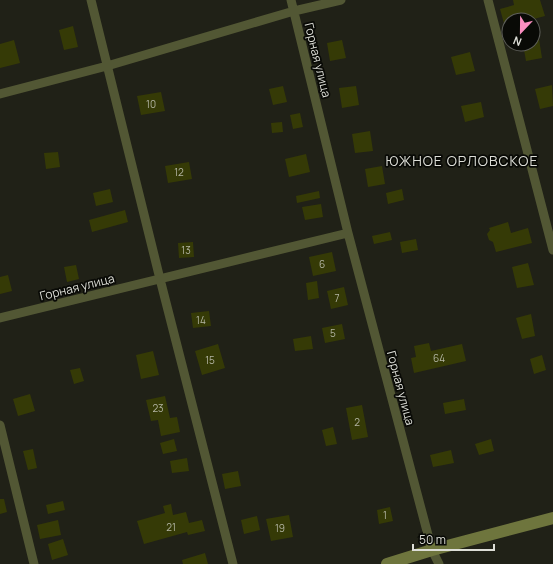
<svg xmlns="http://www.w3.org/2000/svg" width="553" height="564" font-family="Manrope,sans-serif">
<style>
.building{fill:#353a06}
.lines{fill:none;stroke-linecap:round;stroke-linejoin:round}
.street{stroke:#525734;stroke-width:9}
.secondary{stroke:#6e753d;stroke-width:12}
.labels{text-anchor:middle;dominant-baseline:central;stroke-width:3.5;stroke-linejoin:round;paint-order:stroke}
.number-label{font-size:10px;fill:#b3b5a3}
.street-label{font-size:12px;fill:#ddded7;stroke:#090a06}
.quarter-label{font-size:14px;letter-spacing:1px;fill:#ddded7;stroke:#090a06}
</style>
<rect width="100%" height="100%" fill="#202117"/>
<!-- building -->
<path class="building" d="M513,0H540L545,16L530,20H509V26L505,27L500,9L514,5Z
M73,26L78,47L64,50L59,30Z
M539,39L542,58L526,61L523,44H533V40Z
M14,40L20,63L0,68V44Z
M342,40L346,58L330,61L327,43Z
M470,52L475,71L456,75L451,57Z
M552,85L553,106L540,109L535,89Z
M283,86L287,102L273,105L269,89Z
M356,86L359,105L342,108L339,88Z
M161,92L165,111L141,115L137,96Z
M481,102L484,117L465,122L461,106Z
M300,113L303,127L293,129L290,115Z
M282,122L283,132L272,133L271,123Z
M370,131L373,151L355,153L352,134Z
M58,152L60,167L46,169L44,153Z
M306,154L310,172L289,177L285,159Z
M189,162L192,179L168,183L165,166Z
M382,166L385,184L368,187L365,169Z
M110,189L113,202L96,206L93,193Z
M402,189L404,200L388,204L386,193Z
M319,191L320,198L297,203L296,196Z
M321,204L323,217L305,220L302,207Z
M125,210L128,222L92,232L89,220Z
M508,222L511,233L528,228L532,243L496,252L493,242L489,240L487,234L490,230L489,228Z
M390,232L392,240L374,244L372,236Z
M416,239L418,250L402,253L400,242Z
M193,242L194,257L179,258L178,243Z
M332,252L336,271L313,276L309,257Z
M528,263L534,285L517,288L512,267Z
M76,265L79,279L67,282L64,267Z
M8,275L12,291L0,294V277Z
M317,281L319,298L308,300L306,283Z
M344,287L348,305L331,309L327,291Z
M209,311L211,326L193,328L191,313Z
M531,314L535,336L522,339L516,318Z
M342,324L345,339L325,343L322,328Z
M311,336L313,349L295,351L293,339Z
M429,343L431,351L462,344L466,361L414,373L411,358L416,357L414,346Z
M218,344L225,368L202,375L195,351Z
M153,351L159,375L141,379L136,355Z
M542,355L546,370L534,374L530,359Z
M80,368L84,381L74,384L70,370Z
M30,394L35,411L18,416L13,399Z
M165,396L170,418L177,417L180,432L161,436L158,420L151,421L146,400Z
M464,399L466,410L445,414L443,403Z
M362,405L368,437L352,440L346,408Z
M333,427L337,444L326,446L322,430Z
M174,439L177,451L163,454L160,443Z
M491,439L494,451L479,455L475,444Z
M33,449L37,468L28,470L23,451Z
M451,450L454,463L433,467L430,455Z
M187,458L189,471L172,473L170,461Z
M238,471L241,486L225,489L222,474Z
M0,499H4L7,512L0,514Z
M63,501L65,510L48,514L46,505Z
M171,504L173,515L186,512L189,523L202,520L205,531L188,535L187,532L144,544L137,521L165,513L163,506Z
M390,507L393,521L379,524L377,510Z
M289,515L293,537L271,541L266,519Z
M257,516L260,530L244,534L241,520Z
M58,520L61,535L40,539L37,525Z
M63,539L68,555L52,560L48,544Z
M205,553L208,564H183L182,560Z"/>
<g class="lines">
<!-- street -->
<path class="street" d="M91,0L160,279L233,564
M291,0L348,233L432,550L439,564
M488,0L553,250
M0,94L107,66L294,11L341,0
M0,318L348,233
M0,425L34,564"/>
<!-- secondary -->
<path class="secondary" d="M387,564L432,550L553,518"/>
</g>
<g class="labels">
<!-- number labels -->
<g class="number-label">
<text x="151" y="104">10</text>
<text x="179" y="172">12</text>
<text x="186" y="250">13</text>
<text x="322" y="264">6</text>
<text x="337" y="298">7</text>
<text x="201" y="320">14</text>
<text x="333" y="333">5</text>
<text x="439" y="358">64</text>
<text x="210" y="360">15</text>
<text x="158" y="408">23</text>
<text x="357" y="422">2</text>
<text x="385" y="515">1</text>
<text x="171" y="527">21</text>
<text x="280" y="528">19</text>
</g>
<!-- street labels -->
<g class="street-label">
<text transform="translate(318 60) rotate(76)">Горная улица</text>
<text transform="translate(77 287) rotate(-14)">Горная улица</text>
<text transform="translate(401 388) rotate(75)">Горная улица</text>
</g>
<!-- quarter labels -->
<g class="quarter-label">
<text x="462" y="160">ЮЖНОЕ ОРЛОВСКОЕ</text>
</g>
</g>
<!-- north arrow -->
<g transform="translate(521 32) rotate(202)"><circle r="19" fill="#090a06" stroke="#5e5f5a"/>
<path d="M0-3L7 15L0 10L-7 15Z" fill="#fc8fc1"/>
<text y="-6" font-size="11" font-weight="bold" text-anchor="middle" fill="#ddded7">N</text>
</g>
<!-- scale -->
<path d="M413 544v6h81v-6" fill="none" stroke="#ddded7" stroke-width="2"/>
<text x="419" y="544" font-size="12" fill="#ddded7" stroke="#090a06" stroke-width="3" paint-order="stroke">50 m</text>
</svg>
